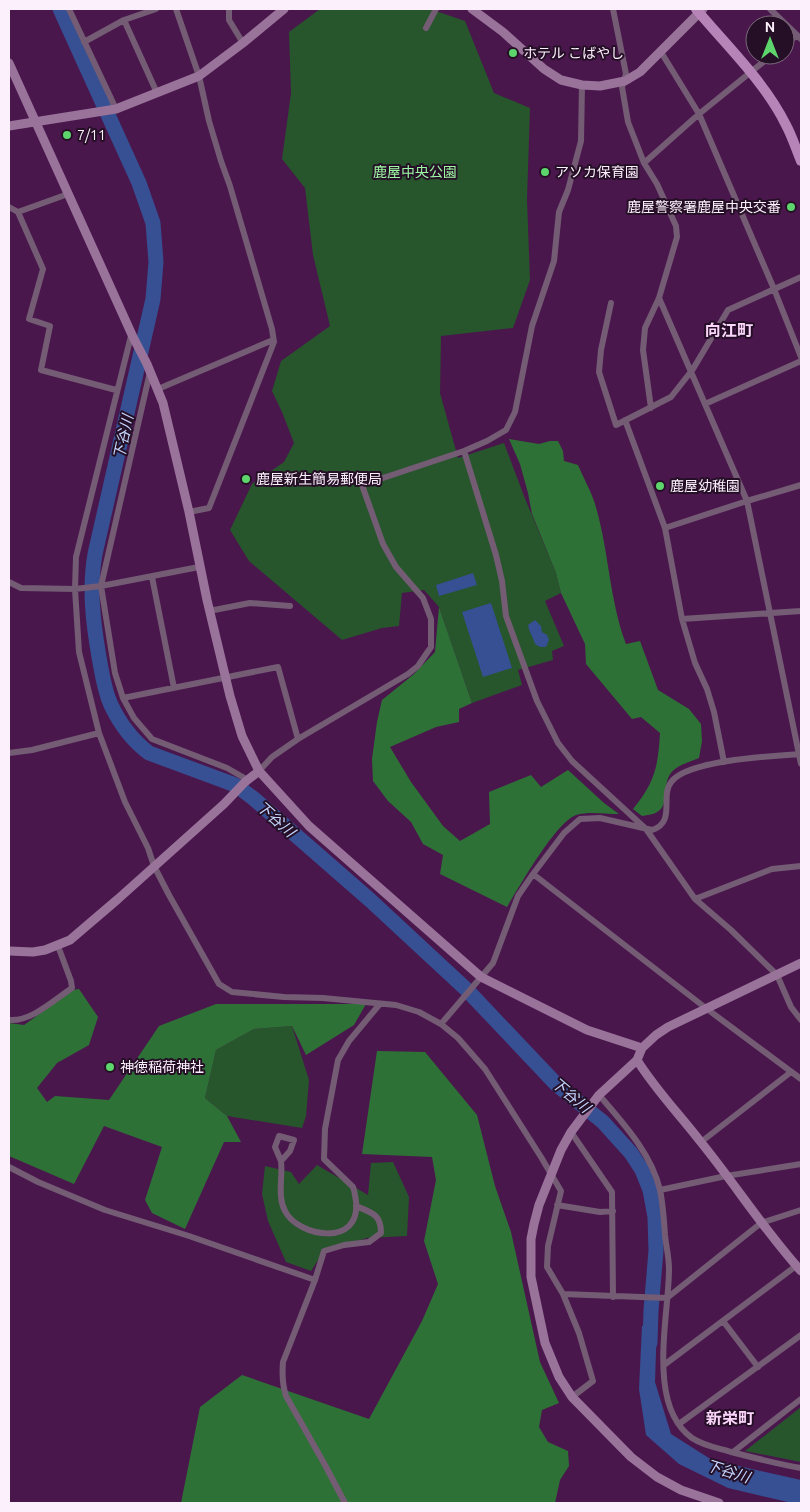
<svg xmlns="http://www.w3.org/2000/svg" width="810" height="1512" font-family="Ubuntu,'Noto Sans JP',sans-serif">
<style>
.green{fill:#27552c}
.forest{fill:#2e7136}
.water{fill:#365093}
.lines{fill:none;stroke-linecap:round;stroke-linejoin:round}
.river{stroke:#365093;stroke-width:15}
.street{stroke:#745c74;stroke-width:6}
.secondary{stroke:#99739a;stroke-width:9}
.primary{stroke:#b684b7;stroke-width:10}
.poi-dot{fill:#5ed56c;stroke:#250f26;stroke-width:2}
.labels{text-anchor:middle;dominant-baseline:central;stroke-width:4;stroke-linejoin:round;paint-order:stroke}
.poi-label{font-size:14px;fill:#fcf0fc;stroke:#250f26;text-anchor:start}
.park-label{font-size:14px;fill:#9cf7a2;stroke:#250f26}
.water-label{font-size:15px;font-style:italic;fill:#c5d6fe;stroke:#250f26}
.quarter-label{font-size:16px;font-weight:bold;fill:#fbd6fb;stroke:#250f26}
</style>
<rect width="100%" height="100%" fill="#4a174d"/>
<!-- green -->
<path class="green" d="M320,9H430L465,21L494,93L530,108L527,199L530,280L513,328L441,336L440,393L458,458L504,443L524,496L556,573L561,593L545,601L564,646L552,651L553,660L518,670L522,685L472,703L439,607L424,590L402,593L399,626L382,628L342,640L249,561L230,530L252,484L284,462L294,443L282,412L272,391L281,361L330,326L313,255L305,188L282,159L291,93L289,32Z
M292,1026L309,1080L306,1116L302,1128L227,1116L205,1098L216,1050L254,1029Z
M393,1162L409,1197L407,1236L367,1238L324,1251L311,1271L286,1262L268,1221L262,1194L265,1166L291,1172L299,1184L317,1165L368,1195L371,1163Z
M801,1407V1462L745,1451Z"/>
<!-- forest -->
<path class="forest" d="M509,439L539,444L550,441H558L563,451L564,461L578,465C583,477 591,491 595,504C609,550 609,599 626,644L640,641L658,690L689,709L701,724L702,741L699,758C688,763 675,765 669,776C663,787 669,806 657,812C653,815 646,815 642,816L633,809C655,782 658,767 660,733L641,717L632,719L586,664L585,644L561,593L556,573L532,514L528,493L520,464Z
M439,607L472,703L459,709V722L436,727L390,747L411,782L443,826L460,841L490,824L489,792L531,775L541,787L568,770L604,803L619,814C605,814 589,811 576,815C555,823 520,886 507,907L440,874L443,855L423,844L411,822L388,801L373,781L372,759L377,722L382,700L414,674L435,652Z
M79,989L98,1017L89,1045L57,1063L37,1088L47,1102L55,1096L109,1100L159,1026L216,1004H366L354,1025L306,1055L292,1026L254,1029L216,1050L205,1098L227,1116L241,1142H224L185,1229L152,1213L145,1200L162,1147L104,1126L74,1184L9,1156V1023L24,1025L73,990Z
M377,1051L425,1052L477,1115L495,1186L511,1232L540,1362L559,1403L542,1410L539,1427L548,1442L568,1451L569,1466L560,1480L555,1503H181L200,1407L242,1375L369,1419L422,1321L438,1284L424,1241L436,1180L432,1157L362,1154Z"/>
<!-- water -->
<path class="water" d="M473,573L477,585L439,596L436,585Z
M491,603L512,668L483,677L462,612Z
M535,620L541,626L542,632L547,635L549,640L546,647H540L535,644C533,637 529,632 528,625Z
M657,1322L655,1382L671,1434L712,1460L801,1480V1503H792L728,1488L679,1464L646,1435L639,1389L642,1326Z"/>
<g class="lines">
<!-- river -->
<path class="river" d="M60,9L139,183L153,223L156,262L153,299L95,554C89,589 93,622 99,657C102,673 104,690 111,705C120,724 133,741 149,753L230,783L237,786L253,798L370,900L467,990L557,1085L603,1122L631,1153L642,1170L650,1190L655,1217L656,1251L651,1310L650,1343"/>
<!-- street -->
<path class="street" d="M69,9L116,109
M176,9L199,76L209,121L221,161L230,186L272,329L274,342L209,508L189,512
M229,9V20L243,43
M613,9L626,74L622,87L628,122L644,163L657,184L676,226L677,237L659,298L645,328L643,350L651,408
M770,9L801,39
M124,20L157,93
M426,28L436,9
M84,42L124,20L156,9
M785,45L797,35
M661,52L699,114L774,289L801,357
M644,163L699,114L772,55
M9,207L18,212L68,194
M18,212L43,269L29,319L50,326L41,370L116,390
M659,298L747,501L801,764
M611,303L601,350L599,372L616,425L671,397L693,369L728,310L801,277
M132,332L76,557L75,589L79,652L99,733L125,802L148,848L154,866L169,895L219,984L232,992L284,997L323,998L396,1005L419,1012L441,1024L458,1038L485,1069L541,1157L561,1191L548,1246L547,1267L563,1294L579,1333L593,1381L572,1397
M150,372L101,586L115,673L123,698L134,718L152,739L227,768L248,780
M158,389L273,340
M705,404L801,361
M625,420L665,528L682,619L695,663L707,689L714,712L724,762
M464,451L496,555L502,581L506,616L537,701L558,743L572,761L646,829L695,899L731,930L777,975L791,1007L801,1020
M665,528L747,501L801,485
M152,577L174,688
M9,582L21,588L75,589L101,586L199,567
M209,611L250,603L290,606
M682,619L801,611
M123,698L278,667L298,739
M9,753L32,750L99,733
M259,771L272,757L298,739L408,674L418,666L431,647V619L423,598L396,567L383,544L362,485L464,451L487,441L506,430L515,412L532,326L554,261L559,212L568,190L581,141L582,85
M533,874L707,1009L801,1079
M695,899L772,869L801,866
M9,1020C31,1022 54,1000 72,988L71,981L58,946
M441,1024L493,963L518,896L533,874L564,833L580,819L600,818L652,830C677,822 659,795 672,781C689,760 773,756 801,754
M599,1095C623,1123 651,1153 660,1190C663,1204 664,1220 665,1235C666,1246 669,1257 669,1269C669,1317 646,1405 692,1438C704,1446 718,1448 731,1452C755,1458 777,1464 801,1468
M571,1132L612,1192L613,1297
M701,1142L791,1072
M281,1161L275,1147L279,1136L294,1140L290,1151L281,1161C283,1177 277,1196 285,1211C298,1237 361,1248 356,1201C355,1196 355,1192 353,1187L324,1159L325,1129L338,1060L349,1041L379,1005
M9,1167L38,1182L105,1210L189,1236L315,1280
M660,1190L726,1176L801,1164
M557,1205L600,1212L613,1211
M563,1294L667,1298L761,1223L801,1210
M723,1321L758,1367
M664,1365L796,1266
M679,1424L801,1335
M733,1452L801,1399
M345,1503L325,1465L286,1396C282,1384 282,1374 283,1362L315,1280L324,1251L344,1245L369,1242L381,1233C381,1214 372,1213 356,1206"/>
<!-- secondary -->
<path class="secondary" d="M472,9L503,32L544,69L561,80L582,85L600,86L625,81L640,72L703,9
M9,63L133,337L147,364L163,403L189,512L207,600L230,696L242,736L259,771L309,826L481,977L587,1030L642,1048
M9,126L116,109L199,76L243,43L284,9
M9,951L33,952L45,950L70,940L118,899L224,804L245,782L259,771
M637,1060C655,1089 679,1114 700,1141C735,1184 764,1230 801,1271
M719,1503L681,1490L657,1477L631,1457L572,1397L559,1377L545,1343L531,1277V1239L534,1224L539,1205L561,1150L571,1132L599,1095L637,1060L642,1048L656,1035L668,1027L801,963"/>
<!-- primary -->
<path class="primary" d="M696,9C726,45 765,82 786,125C792,136 796,149 801,161"/>
</g>
<!-- markers -->
<g class="poi-dot">
<circle cx="513" cy="53" r="5"/>
<circle cx="67" cy="135" r="5"/>
<circle cx="545" cy="172" r="5"/>
<circle cx="791" cy="207" r="5"/>
<circle cx="246" cy="479" r="5"/>
<circle cx="660" cy="486" r="5"/>
<circle cx="110" cy="1067" r="5"/>
</g>
<g class="labels">
<!-- poi labels -->
<g class="poi-label">
<text x="523" y="53">ホテル こばやし</text>
<text x="77" y="135">7/11</text>
<text x="555" y="172">アソカ保育園</text>
<text x="781" y="207" text-anchor="end">鹿屋警察署鹿屋中央交番</text>
<text x="256" y="479">鹿屋新生簡易郵便局</text>
<text x="670" y="486">鹿屋幼稚園</text>
<text x="120" y="1067">神徳稲荷神社</text>
</g>
<!-- park labels -->
<g class="park-label">
<text x="415" y="172">鹿屋中央公園</text>
</g>
<!-- water labels -->
<g class="water-label">
<text transform="translate(123 437) rotate(-78)">下谷川</text>
<text transform="translate(276 819) rotate(42)">下谷川</text>
<text transform="translate(571 1095) rotate(40)">下谷川</text>
<text transform="translate(728 1471) rotate(17)">下谷川</text>
</g>
<!-- quarter labels -->
<g class="quarter-label">
<text x="729" y="330">向江町</text>
<text x="730" y="1418">新栄町</text>
</g>
</g>
<!-- border -->
<rect width="810" height="1512" fill="none" stroke="#fcf0fc" stroke-width="20"/>
<!-- north arrow -->
<g transform="translate(770 40)"><circle r="24" fill="#250f26" stroke="#7b697c"/>
<path d="M0-4L9 19L0 12L-9 19Z" fill="#5ed56c"/>
<text y="-8" font-size="14" font-weight="bold" text-anchor="middle" fill="#fcf0fc">N</text>
</g>
</svg>
